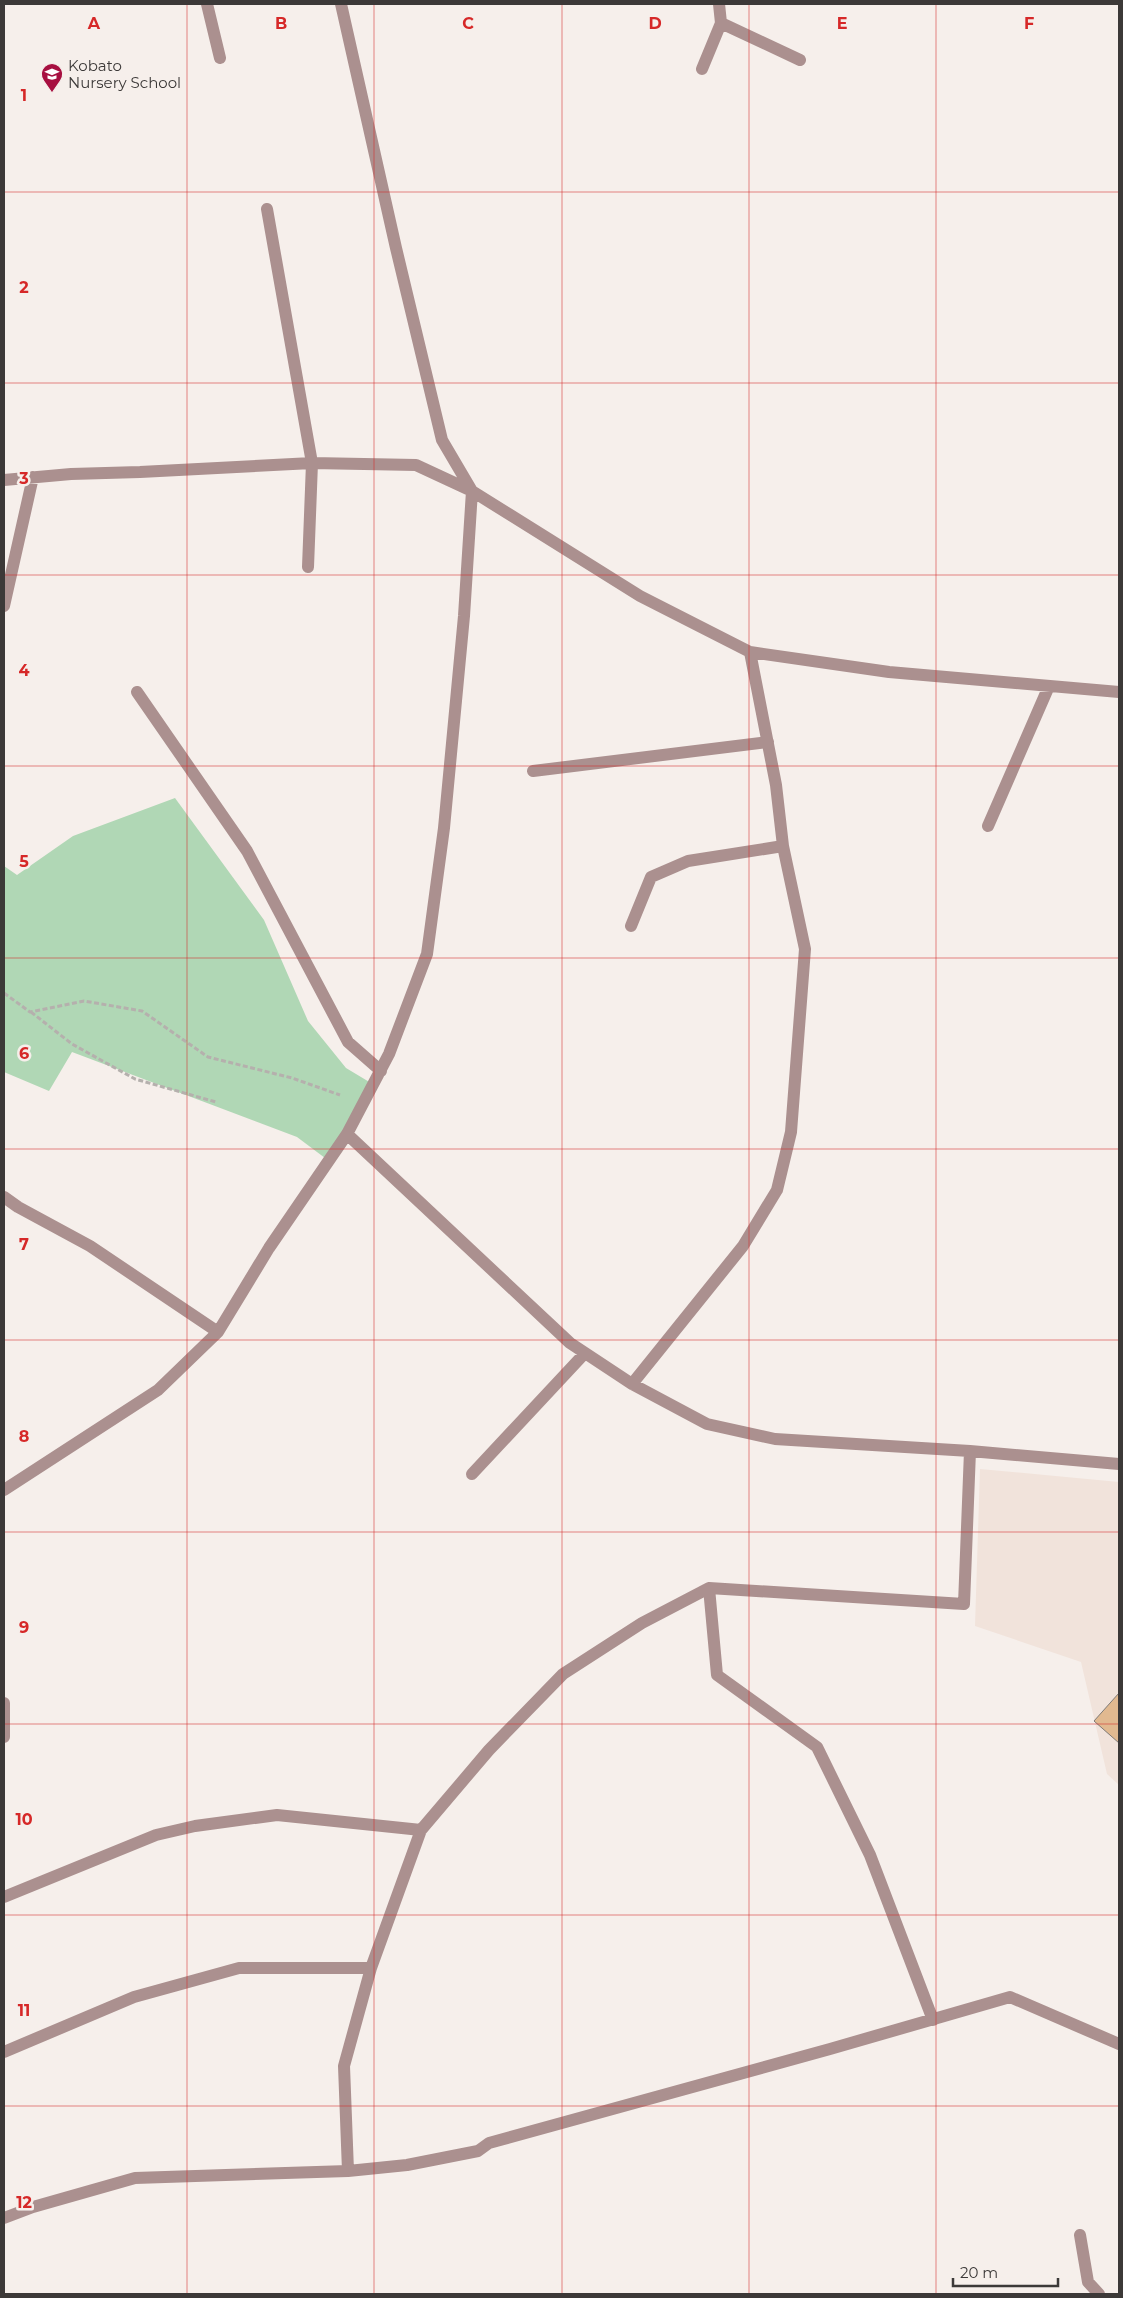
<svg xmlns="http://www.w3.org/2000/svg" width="1123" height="2298" font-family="Montserrat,sans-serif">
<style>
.built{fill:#f1e3db}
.green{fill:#b0d7b5}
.building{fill:#e1b990;stroke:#807b76}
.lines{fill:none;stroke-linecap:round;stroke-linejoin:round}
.path{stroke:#b5b0ad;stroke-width:3;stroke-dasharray:5 2.5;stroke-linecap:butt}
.minor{stroke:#ab908f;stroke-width:12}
.grid{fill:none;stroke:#d62828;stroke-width:1;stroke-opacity:0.55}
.labels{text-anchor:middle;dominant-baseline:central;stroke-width:5;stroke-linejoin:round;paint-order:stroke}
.poi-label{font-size:15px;fill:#3c3938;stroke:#f6efeb;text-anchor:start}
.grid-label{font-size:16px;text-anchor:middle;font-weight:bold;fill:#d62828;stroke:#f6efeb;stroke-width:5;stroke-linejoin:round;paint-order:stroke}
</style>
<rect width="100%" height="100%" fill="#f6efeb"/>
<!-- built -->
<path class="built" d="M980,1469L1119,1482V1785L1107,1774L1081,1662L975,1626Z"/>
<!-- green -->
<path class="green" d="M175,798L264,920L308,1021L346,1068L376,1086L329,1161L297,1137L72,1052L49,1091L4,1072V866L17,875L73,836Z"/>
<!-- building -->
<path class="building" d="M1119,1693V1743L1094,1721Z"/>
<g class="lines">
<!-- path -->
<path class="path" d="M4,993L30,1012L84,1001L142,1011L208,1057L292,1078L340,1095
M31,1012L72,1044L135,1079L216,1102"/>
<!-- minor -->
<path class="minor" d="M207,4L220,58
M719,4L721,23L800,60
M702,69L721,23
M267,209L312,463L308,567
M4,480L71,474L140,472L312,463L416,465L472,491L640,596L750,652L889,672L1119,692
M4,606L33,477
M137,692L247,851L348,1042L381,1071
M533,771L768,742
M988,826L1049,686
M631,926L651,877L688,861L783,846
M347,1134L570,1343L632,1384L707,1424L775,1439L970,1451
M4,1197L18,1207L90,1246L218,1332
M632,1384L743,1246L777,1190L791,1132L805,949L783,846L776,785L750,652
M472,1474L585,1353
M4,1490L158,1390L218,1332L269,1248L347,1134L389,1054L427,954L444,828L464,616L472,491L442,440L396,248L341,4
M709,1588L717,1675L817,1747L870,1855L933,2020
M4,1703V1737
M4,1897L156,1835L195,1826L277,1815L421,1830
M4,2052L134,1997L239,1968H371
M348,2171L344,2066L371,1968L421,1830L489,1750L563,1674L642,1623L709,1588L964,1604L970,1451L1119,1464
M4,2218L33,2207L135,2178L348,2171L407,2165L478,2151L489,2143L830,2049L1010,1997L1119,2044
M1080,2235L1088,2282L1099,2294"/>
</g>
<!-- grid -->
<path class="grid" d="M187,4V2294M374,4V2294M562,4V2294M749,4V2294M936,4V2294M4,192H1119M4,383H1119M4,575H1119M4,766H1119M4,958H1119M4,1149H1119M4,1340H1119M4,1532H1119M4,1724H1119M4,1915H1119M4,2106H1119"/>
<!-- icons -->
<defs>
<g id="school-pin" transform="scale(1.125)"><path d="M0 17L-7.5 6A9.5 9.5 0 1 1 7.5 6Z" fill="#a70f40" stroke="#f6efeb"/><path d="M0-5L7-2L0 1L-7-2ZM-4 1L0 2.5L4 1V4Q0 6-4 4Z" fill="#fff"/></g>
</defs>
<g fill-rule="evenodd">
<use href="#school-pin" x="52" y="74"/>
</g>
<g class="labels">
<!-- poi labels -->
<g class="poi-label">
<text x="68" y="65">Kobato<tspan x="68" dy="17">Nursery School</tspan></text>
</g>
</g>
<g class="grid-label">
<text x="94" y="29">A</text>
<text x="281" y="29">B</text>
<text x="468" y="29">C</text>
<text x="655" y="29">D</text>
<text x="842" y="29">E</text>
<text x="1029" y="29">F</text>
<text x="24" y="101">1</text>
<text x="24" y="293">2</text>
<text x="24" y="484">3</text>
<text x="24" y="676">4</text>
<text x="24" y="867">5</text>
<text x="24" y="1059">6</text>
<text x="24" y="1250">7</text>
<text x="24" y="1442">8</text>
<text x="24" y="1633">9</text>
<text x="24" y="1825">10</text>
<text x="24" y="2016">11</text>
<text x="24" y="2208">12</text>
</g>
<!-- border -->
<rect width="1123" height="2298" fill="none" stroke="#3c3938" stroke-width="10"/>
<!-- scale -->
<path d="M953 2278v8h105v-8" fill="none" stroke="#3c3938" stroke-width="2.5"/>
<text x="960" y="2278" font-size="15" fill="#3c3938" stroke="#f6efeb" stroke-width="4" paint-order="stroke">20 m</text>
</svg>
